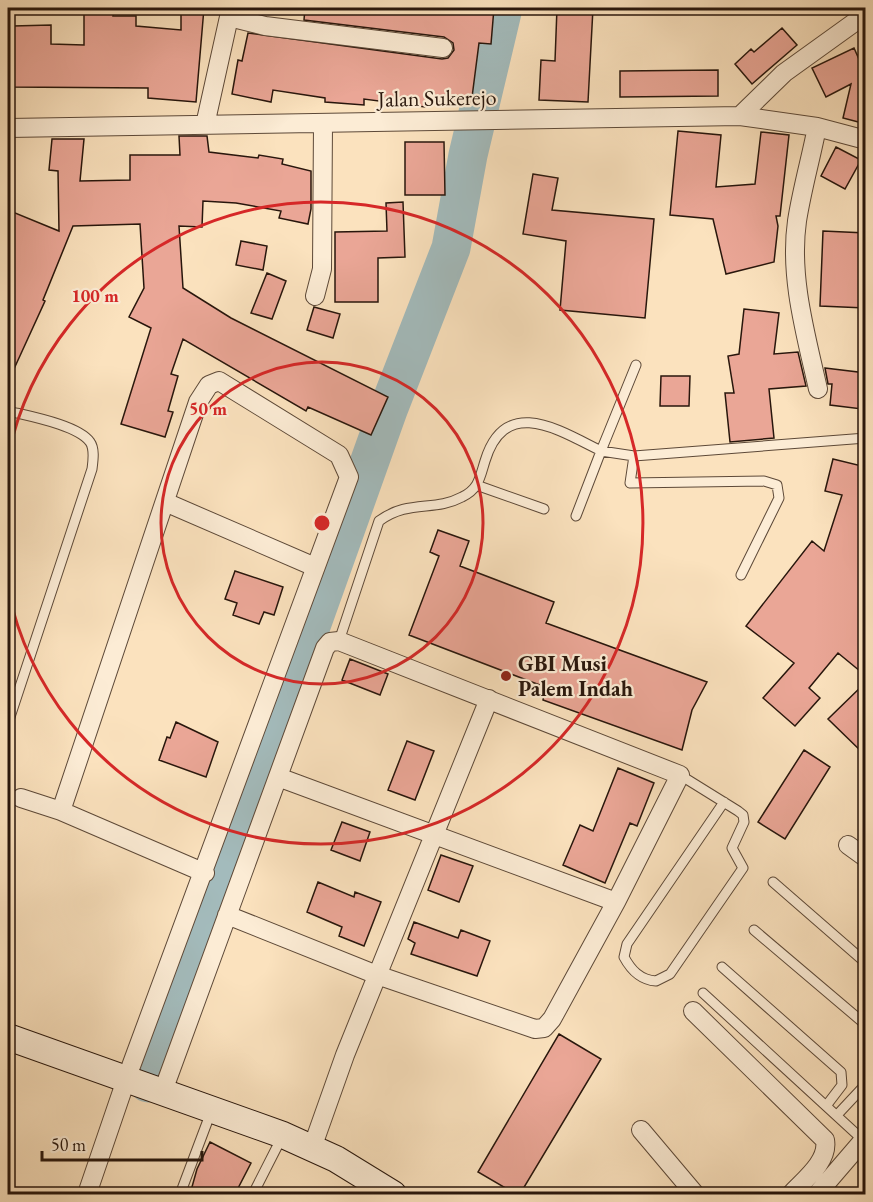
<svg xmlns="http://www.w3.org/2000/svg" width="873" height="1202" font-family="'EB Garamond',serif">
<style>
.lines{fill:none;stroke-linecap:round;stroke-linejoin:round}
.river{stroke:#a3bbbc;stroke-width:39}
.building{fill:#eaa696;stroke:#28160c;stroke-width:1.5}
.lane-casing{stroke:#5d4938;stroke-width:11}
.street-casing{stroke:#5d4938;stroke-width:20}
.secondary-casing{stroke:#28160c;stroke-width:28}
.lane{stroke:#fcecd5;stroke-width:9}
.street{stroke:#fcecd5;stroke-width:18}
.secondary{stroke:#fcecd5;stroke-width:26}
.ring{fill:none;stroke:#d62828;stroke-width:3}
.poi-dot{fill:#8f2418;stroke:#fcecd5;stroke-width:2}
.labels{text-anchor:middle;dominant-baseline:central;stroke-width:4.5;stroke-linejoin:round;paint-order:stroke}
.street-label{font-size:22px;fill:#28160c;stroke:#fcecd5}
.poi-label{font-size:22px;font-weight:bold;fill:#28160c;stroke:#fcecd5;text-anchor:start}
.centre{fill:#d62828;stroke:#fcecd5;stroke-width:3}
.ring-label{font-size:18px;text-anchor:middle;font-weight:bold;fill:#d62828;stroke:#fcecd5;stroke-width:4.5;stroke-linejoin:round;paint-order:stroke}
</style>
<rect width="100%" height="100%" fill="#fbe2be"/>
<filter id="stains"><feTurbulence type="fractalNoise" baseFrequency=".00333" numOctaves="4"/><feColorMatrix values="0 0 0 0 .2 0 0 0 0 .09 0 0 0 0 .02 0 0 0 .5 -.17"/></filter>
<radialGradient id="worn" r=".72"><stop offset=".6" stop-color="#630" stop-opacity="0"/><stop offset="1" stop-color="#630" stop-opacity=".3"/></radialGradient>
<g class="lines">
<!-- river -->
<path class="river" d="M148,1083L388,410L451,248L468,155L503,8"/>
</g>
<!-- building -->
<path class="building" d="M84,8H114L113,16H136V26L181,30V8H204L196,102L148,98V88L8,87V59H14L13,26L51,25V44L84,45Z
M305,8H494L491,44L479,43L471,105L426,100L425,107L364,99V105L325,102V98L273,90L271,102L232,94L238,60L242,61L248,33L442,59L448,58L454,50L453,43L444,37L304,20Z
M557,8H593L588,102L539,100L541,60L555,61Z
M782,28L797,45L752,84L735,64L751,49L754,52Z
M854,48L858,57L859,52L866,53V124L843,118L851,84L826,97L812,68Z
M718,70V96L620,97V71Z
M678,131L721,135L716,187L755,184L761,132L789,135L780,216H776L778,226L774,262L726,274L713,219L670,215Z
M179,136H207L209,152L258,158L259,155L283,159L282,164L311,171V209L308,224L279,218L281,211L236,203L203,201L202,227L179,226L183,288L231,318L388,397L371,435L308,407L306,411L183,339L171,374L178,376L168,411L173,412L165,437L121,424L151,328L129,317L144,288L140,224L73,226L43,300L45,301L8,382V210L59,231L58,171L49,170L52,139H84L80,181L130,180V155H180Z
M405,142H444L445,195H405Z
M836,147L861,160L845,189L821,176Z
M533,174L558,178L552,210L654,219L645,318L560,310L566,241L523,234Z
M403,202L405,257L378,258V302H335V232L387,231L386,203Z
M823,231L866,233L865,308L820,306Z
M241,241L267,246L263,270L236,265Z
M267,273L286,281L272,319L251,313Z
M314,307L340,314L333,338L307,330Z
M744,309L779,313L774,354L798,352L806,386L769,389L774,438L730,442L725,393H734L728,356L739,354Z
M825,368L866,373L862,409L830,405L832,384H828Z
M661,376H690L689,406H660Z
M833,459L866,467V676L838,653L809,688L820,698L795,726L763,698L794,663L746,626L812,541L824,551L842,495L825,491Z
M438,530L469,541L460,566L554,602L546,623L707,682L692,710L682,750L543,700L545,687L409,635L439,556L430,552Z
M235,571L283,587L274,615L264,612L259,624L233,615L237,603L225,599Z
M350,659L388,674L380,695L342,680Z
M866,682V756L828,719Z
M176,722L218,742L206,777L159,760L167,737L170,738Z
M407,741L434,751L415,800L388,790Z
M804,750L830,767L785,839L758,822Z
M618,768L654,783L637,826L630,823L605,883L563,865L580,825L593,831Z
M342,822L370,832L360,861L331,850Z
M441,855L473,866L459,902L428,890Z
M318,882L354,897L355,892L381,902L364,946L339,936L342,927L307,912Z
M414,922L458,938L461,930L490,941L477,976L411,954L415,943L408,939Z
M559,1034L601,1059L520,1194H516L478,1172Z
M210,1142L251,1163L235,1194H190L197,1169Z"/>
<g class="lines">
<!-- lane casing -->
<g class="lane-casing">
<path id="lane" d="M636,365L601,451L634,456L866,438
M8,411C28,416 78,425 90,442C95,449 93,461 92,469L8,723
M634,456L630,483L764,481L777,485L779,498L741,575
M479,486L544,509
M339,641L379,521C409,499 434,512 462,497C479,489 480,477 485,461C505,395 559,430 601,451L576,516
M680,775L738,811L743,815L744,822L732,848L743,868L670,974L656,981C640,980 631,970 624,957L627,944L724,802
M773,882L866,963
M754,930L866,1025
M722,967L841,1072L842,1085L826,1106
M703,993L863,1140
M837,1115L866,1084
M183,1194L182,1189L211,1112
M253,1194L282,1137"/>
</g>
<!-- street casing -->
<g class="street-casing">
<path id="street" d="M229,17L265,26L443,48
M740,116L784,73L866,14
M205,125L231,8
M817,127C811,158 802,189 797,221C789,277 806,335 818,389
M8,128L740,116L817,127L866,140
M315,296L322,269L323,124
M165,502L315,567
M278,777L616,902
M21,798L61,811L205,873
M61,811L198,402L209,385L219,381L339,455L349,477L127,1077L87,1194
M848,845L866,858
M693,1011L825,1140C829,1161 804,1180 791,1194
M163,1091L325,648L330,642L339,641L680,775L616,902L552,1019L544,1028L535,1029L377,975L227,915
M641,1130L695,1194
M312,1148L345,1055L489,699
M817,1194L866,1137"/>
</g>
<!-- secondary casing -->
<g class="secondary-casing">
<path id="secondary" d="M8,1037L283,1135L336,1159L393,1194"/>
</g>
<!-- lane -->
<use href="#lane" class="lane"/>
<!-- street -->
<use href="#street" class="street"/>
<!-- secondary -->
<use href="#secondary" class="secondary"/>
</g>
<!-- distance rings -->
<g class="ring">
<circle cx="322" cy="523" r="161"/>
<path d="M8 456A321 321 0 1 1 8 590"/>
</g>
<!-- markers -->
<circle class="poi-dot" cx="506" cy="676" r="6"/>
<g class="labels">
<!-- street labels -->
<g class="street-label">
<text transform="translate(437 98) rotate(-1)">Jalan Sukerejo</text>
</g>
<!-- poi labels -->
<g class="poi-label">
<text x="518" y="663">GBI Musi<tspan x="518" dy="25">Palem Indah</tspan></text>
</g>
</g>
<circle cx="322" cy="523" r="9" class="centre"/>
<g class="ring-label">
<text x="95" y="302">100 m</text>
<text x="208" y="415">50 m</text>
</g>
<!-- margin -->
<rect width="873" height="1202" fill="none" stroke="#fbe2be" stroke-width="30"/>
<rect x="9" y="9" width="855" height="1184" fill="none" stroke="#28160c" stroke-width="3"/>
<rect x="15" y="15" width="843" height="1172" fill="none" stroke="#28160c" stroke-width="1.5"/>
<!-- scale -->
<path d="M42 1151v9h160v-9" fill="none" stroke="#28160c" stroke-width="3"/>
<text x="51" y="1151" font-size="18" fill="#28160c" stroke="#fcecd5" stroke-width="4.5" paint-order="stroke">50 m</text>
<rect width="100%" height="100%" filter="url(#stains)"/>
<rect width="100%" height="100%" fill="url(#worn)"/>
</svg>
